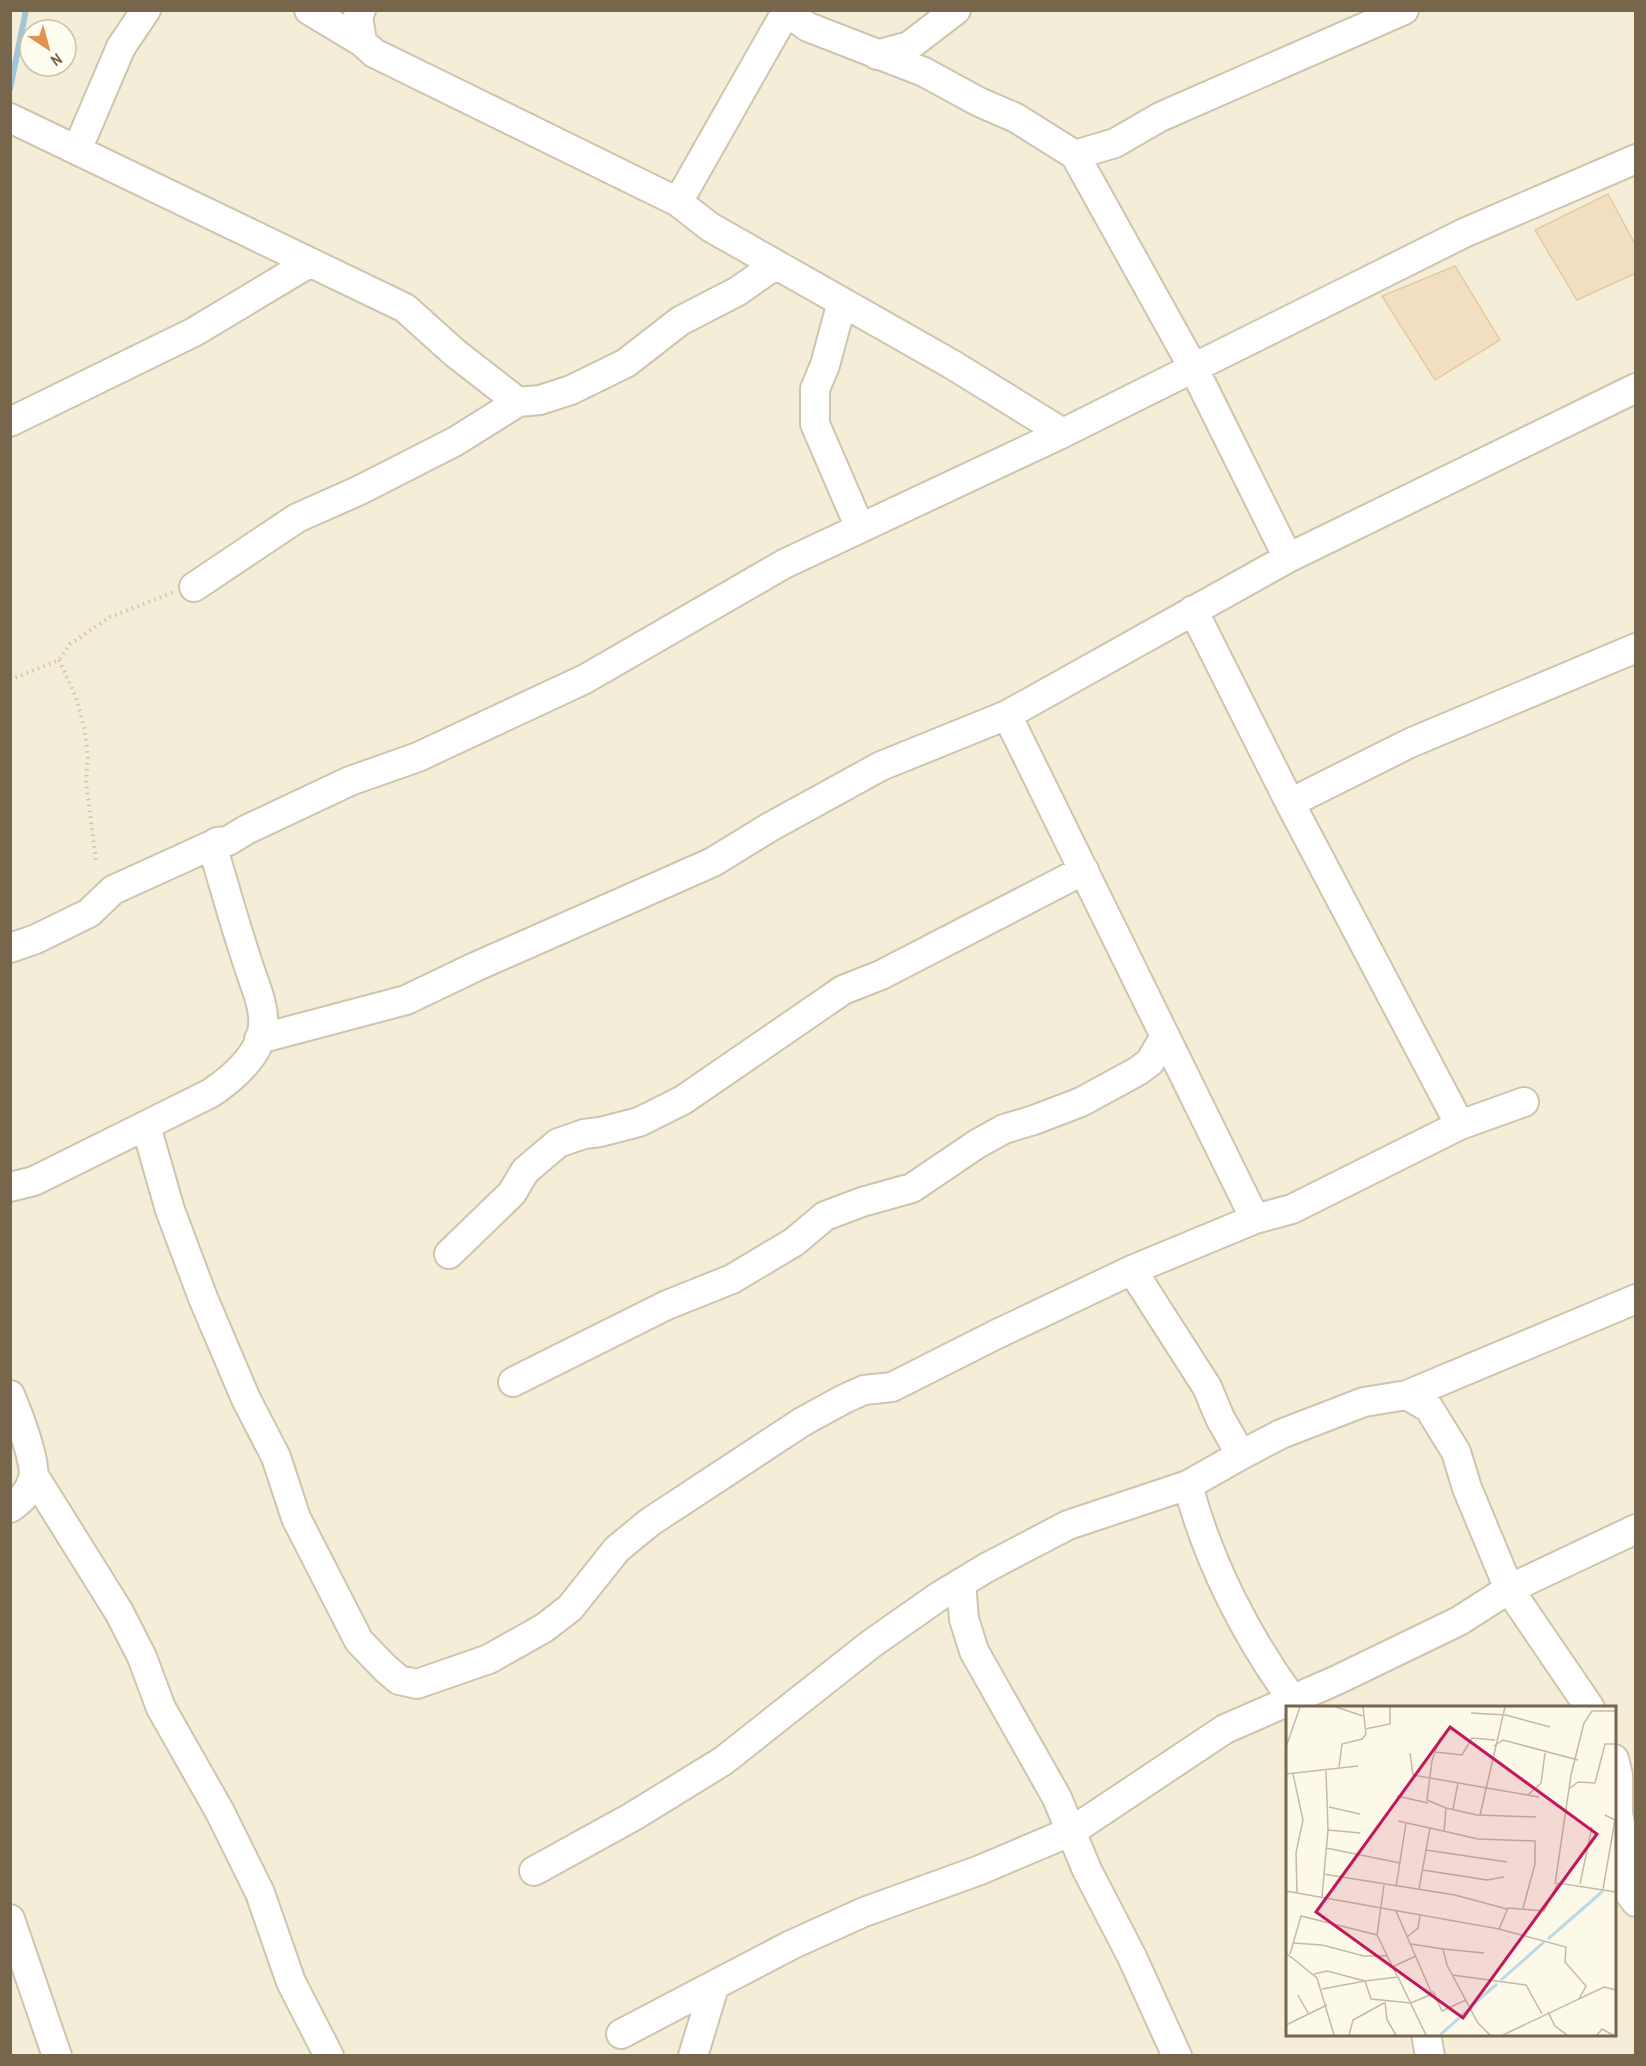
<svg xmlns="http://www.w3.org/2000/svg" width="1646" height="2066" font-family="'Archivo Narrow',sans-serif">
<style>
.residential{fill:#f4edd7;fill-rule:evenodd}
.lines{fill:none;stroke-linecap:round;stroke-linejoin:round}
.stream{stroke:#a3c5d8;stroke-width:6}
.building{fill:#f2dfc1;stroke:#e5c9a1;stroke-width:1.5}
.minor-casing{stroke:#cfc4ae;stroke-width:32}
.path{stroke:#d7c3a3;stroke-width:4;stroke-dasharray:1.5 4.5;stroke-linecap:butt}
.minor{stroke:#fff;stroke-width:28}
.inset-river{fill:none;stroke:#bdd8e7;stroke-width:3}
.inset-road{fill:none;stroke:#c3baa5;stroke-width:1.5}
.view{fill:#c2185b;fill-opacity:0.15;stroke:#c2185b;stroke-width:3}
.inset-edge{fill:none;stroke:#77654c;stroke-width:3}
</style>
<rect width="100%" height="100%" fill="#fcf9e9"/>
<!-- residential -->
<path class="residential" d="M11,11H1635V2055H11ZM30,30H66V66H30ZM1288,1708H1614V2034H1288Z"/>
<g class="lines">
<!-- stream -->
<path class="stream" d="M10,89L26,10"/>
</g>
<!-- building -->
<path class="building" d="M1608,194L1636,246V273L1577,300L1535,230Z
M1455,266L1500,340L1435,380L1382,296Z"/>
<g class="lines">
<!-- minor casing -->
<g class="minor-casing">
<path id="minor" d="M309,10L362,42
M361,10L358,16L362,42L374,53L678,202L710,227L953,365L1063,433
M784,10L808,27L924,72L979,102L1016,118L1075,155L1115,143L1160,117L1404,10
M877,55L909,46L956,10
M10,118L405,308L455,353L518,402L540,400L571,390L626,363L680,321L738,291L775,265
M77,150L121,47L146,10
M1075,155L1194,369L1288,558
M678,202L786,12
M842,302L825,365L815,389V424L860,528
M10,422L194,332L309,263
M194,587L297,518L360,490L456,441L518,402
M1193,610L1290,803L1460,1125
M1007,715L1255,1219L1292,1209L1460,1125L1524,1102
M1290,803L1410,743L1636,648
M10,948L36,939L89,913L113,890L212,845
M259,1039L406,1000L475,967L713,862L770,827L881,766L1007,715L1288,558L1636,388
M146,1126L170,1210L203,1298L246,1399L276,1457L296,1518L359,1641L385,1668L399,1680L417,1684L489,1659L544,1628L570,1608L617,1549L650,1522L802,1422L844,1399L864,1390L892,1387L995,1335L1132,1270L1255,1219
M10,1187L34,1181L211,1093C233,1078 261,1055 263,1026C265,1005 254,984 248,964C235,925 224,885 212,845L217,842L228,841L246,830L350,781L418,757L585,679L784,564L1063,433L1464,233L1636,159
M449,1254L512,1193L525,1171L558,1143L584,1134L600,1132L639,1122L683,1100L843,990L881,975L1084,870
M1132,1270L1207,1387L1220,1418L1241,1455L1281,1434L1364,1402L1407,1395L1429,1408L1456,1452L1467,1488L1509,1589L1590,1708
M513,1382L667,1305L732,1279L794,1242L825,1216L862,1202L912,1188L977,1144L1004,1129L1034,1120L1081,1102L1138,1071L1150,1062L1165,1036
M10,1395C17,1411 37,1463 33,1478C29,1492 22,1500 10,1508
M1407,1395L1636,1299
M34,1476L119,1612L142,1657L161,1708L220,1812L260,1893L291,1982L329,2056
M1188,1485C1208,1561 1246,1636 1292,1699
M961,1583L964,1619L974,1651L1057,1798L1087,1870L1132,1957L1177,2056
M1614,1759L1618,1775V1813L1623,1840L1624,1886L1636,1902
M534,1871L632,1817L723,1761L871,1644L938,1597L986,1568L1068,1525L1188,1485L1241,1455
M10,1919L57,2056
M621,2034L791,1945L864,1912L980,1870L1072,1831L1225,1729L1337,1680L1459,1621L1509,1589L1636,1529
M1426,2034L1430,2056
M693,2056L714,1987"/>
</g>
<!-- path -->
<path class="path" d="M59,660L76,697L85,731L88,759L86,782L96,861
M10,680L59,660L70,644L110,617L174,592"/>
<!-- minor -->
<use href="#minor" class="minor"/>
</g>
<!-- overview -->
<g transform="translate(1286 1706)">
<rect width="330" height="330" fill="#fcf9e9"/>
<path class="inset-river" d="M262,233L317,185M215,274L258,236M185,300L211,278M154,329L182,304"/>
<path class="inset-road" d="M50,1L77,10M185,7L220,9L264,21M79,23L104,18V1M154,32L146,55L141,94L160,102L158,126M208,40L217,34L292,54M0,41L14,1M150,46L176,49L186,32L209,34M124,47L127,69L253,91M53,61L56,38L76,33L80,28L77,1M0,68L72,60M7,68L17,114L10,147L11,186M284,82L292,76L309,77L319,38H330M242,89L255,77L259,47M111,90L142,97M43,101L74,108M160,102L191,109L250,111M167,103L172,77M194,109L219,1M112,115L144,122L133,183M144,122L192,133L249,135V158L237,202M42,124L74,127M40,142L114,157M140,144L221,156M137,164L201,174L218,171M37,168L169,189L221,203M269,178L285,69L298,17L306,5H330M294,178L306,121M110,181L120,117M317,183L329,114L319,109M0,185L213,223L222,202L258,205L272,177L330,186M36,191L42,124L40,65M213,223L280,241L279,256L300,280L293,293M91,229L98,179M121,231L132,222L134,209M7,237L36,239L78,250H101M125,238L157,243L161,259L192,317L204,329M157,243L198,247M0,247L31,272L48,329M4,248L15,210L91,229L111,270M108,260L130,250M28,268L41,265L79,275L112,271L140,329M166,269L240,279L256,308M36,283L79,275L85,293L125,297L146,288L110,205M147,285L156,305L180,294M12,289L22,307M99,296L101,314L110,329M262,306L269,320L281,329M0,319L41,299M63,329L67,314L98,297M217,329L318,281L330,284M311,329L316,323L327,329"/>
<path class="view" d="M164,21L311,128L177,312L30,206Z"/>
<rect width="330" height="330" class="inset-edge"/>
</g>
<!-- border -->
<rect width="1646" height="2066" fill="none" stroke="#77654c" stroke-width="24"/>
<!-- north arrow -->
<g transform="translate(48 48) rotate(144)"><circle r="28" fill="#fffcf0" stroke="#c9c0ae" stroke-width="1.5"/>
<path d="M0-4.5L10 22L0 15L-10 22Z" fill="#e59150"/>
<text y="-9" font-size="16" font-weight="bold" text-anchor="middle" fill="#77654c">N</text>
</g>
</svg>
